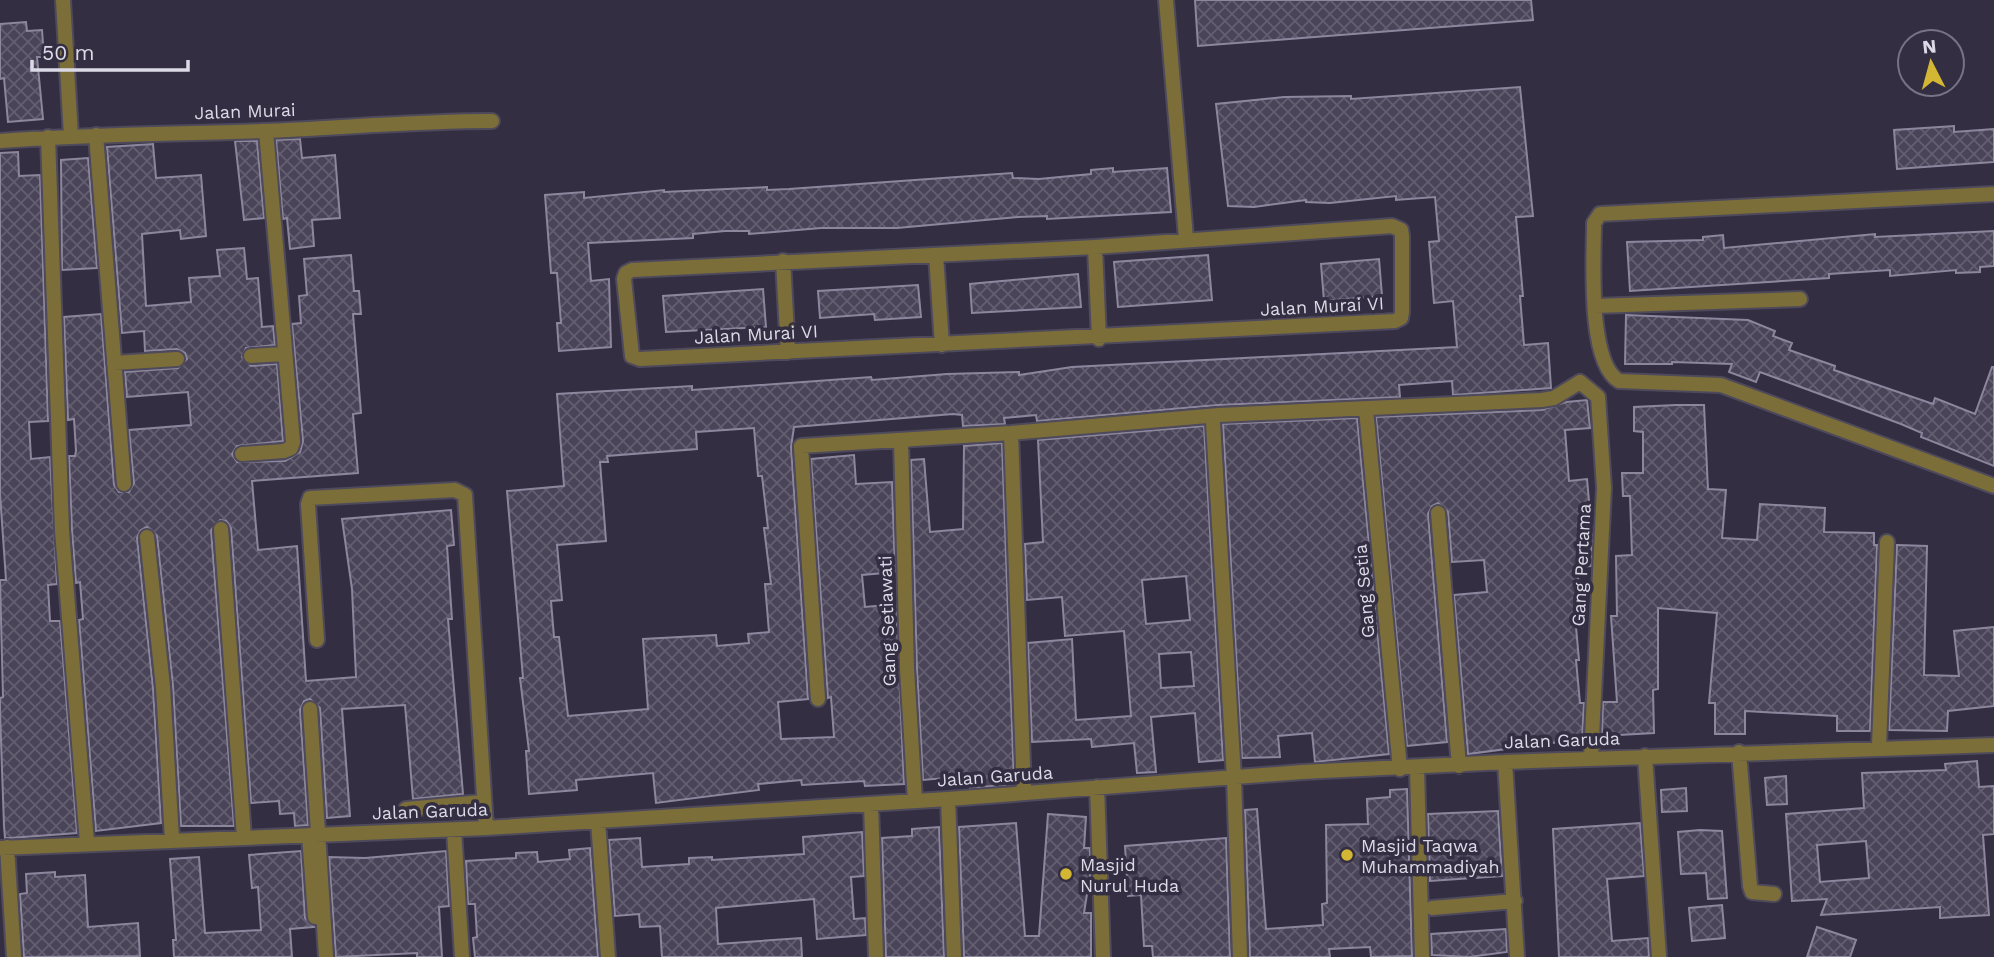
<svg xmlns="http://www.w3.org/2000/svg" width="1994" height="957" font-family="'Work Sans',sans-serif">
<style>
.building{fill:url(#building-cross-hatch);stroke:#8d879e;stroke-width:2;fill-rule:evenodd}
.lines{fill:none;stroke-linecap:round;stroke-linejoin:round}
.street-casing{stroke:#4e4a5c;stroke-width:18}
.street{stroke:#7c6e39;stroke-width:14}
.poi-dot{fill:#d4b635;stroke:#332e42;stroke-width:2.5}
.labels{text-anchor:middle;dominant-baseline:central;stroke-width:7;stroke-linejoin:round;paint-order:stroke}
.street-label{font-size:18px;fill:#dddae7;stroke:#332e42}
.poi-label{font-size:18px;fill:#dddae7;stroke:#332e42;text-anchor:start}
</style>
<defs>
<pattern id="building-cross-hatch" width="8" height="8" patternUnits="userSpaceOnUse" patternTransform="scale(1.75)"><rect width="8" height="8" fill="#4a4459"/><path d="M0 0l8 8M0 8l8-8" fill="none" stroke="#645e71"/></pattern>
</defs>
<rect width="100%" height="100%" fill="#332e42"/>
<!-- building -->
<path class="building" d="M1195,0H1531L1533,20L1198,46Z
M26,22L27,31L42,30L44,57H37L43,119L8,122L4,78L0,79V24Z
M1520,87L1533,216L1516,217L1523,296H1520L1524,345L1548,343L1551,388L1453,395L1452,381L1399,385L1400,397L1218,405L1037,421L1036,415L1004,418L1005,424L963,426L962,415L953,414L794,427L791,447L808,699L778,702L781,739L834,737L831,697L828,698L811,459L854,455L856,484L892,482L895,572L862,575L865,607L896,604L904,784L865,786L864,781L802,785L801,780L758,784L759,790L656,803L653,773L576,780L577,790L529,794L526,751H529L520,678H523L507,491L564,486L557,394L692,386V390L871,377L872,380L947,374L1019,372V375L1072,367L1457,347L1453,301L1434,303L1429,242L1439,241L1435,197L1396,200V196L1330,203L1306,202V200L1254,207L1228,206L1216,104L1284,97L1351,96V99ZM754,428L758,476H762L768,528H764L771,584H765L769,632L748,634L749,643L717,646L716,635L643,639L648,709L568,716L559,637H554L551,601L562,600L557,545L606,541L600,462H608L607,456L697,449L696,432Z
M1954,126V132L1994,129V162L1897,169L1894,130Z
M300,139L302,158L335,155L340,218L312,220L314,246L290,249L287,218L283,219L276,140Z
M235,141H257L264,218L244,220Z
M153,144L156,178L201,175L206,236L181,239L180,230L142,234L146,306L191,302L189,278L220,276L217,250L244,248L247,279L258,278L262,327L273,326L275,345L246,348L242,357L251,366L277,364L283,441L237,446L232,454L237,462L285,461L300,452L303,441L292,324L301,323L299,296L307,295L304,259L351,255L354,291H359L361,314H353L361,413L353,414L358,473L252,481L258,550L297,546L306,681L356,677L352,589L342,519L451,510L454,545L447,546L452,619H448L463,794L413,799L405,705L342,709L350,816L327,818L320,708L310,699L304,701L300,710L308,825L295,826L294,813L280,814L279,801L251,803L231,528L226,521L220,520L211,530L234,826H181L173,686L157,536L147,527L141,530L137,538L153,688L161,823L96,831L79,620L83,619L80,582L76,583L72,530L69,456H75L76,451L74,419L68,420L64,317L101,314L114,485L119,492H129L134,483L129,430L191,425L188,392L127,397L125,372L178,368L187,359L185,353L177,349L145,351L144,331L122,333L107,147Z
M18,152L19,176L40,175L48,421L29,422L31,459L50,457L57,584L48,585L50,621H60L77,833L10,838H5L4,826L0,712V698L3,697L0,580H6L0,494V153Z
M88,158L97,268L62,270L61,160Z
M1113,168V172L1167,168L1171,212L1047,219V216L1018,217L897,228H821L749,234V231H725L693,234V238L588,243L591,281L609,279L611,347L559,351L557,323H561L557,273H551L545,195L584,192V198L664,190V192L767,187V190L789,189L1012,173L1013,178L1039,179L1091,174V170Z
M1994,231V266L1980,267V272L1956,273V270L1890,276V270L1829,274V278L1630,291L1627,242L1703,240V237L1723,235L1724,248L1875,234V237Z
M1208,255L1212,300L1118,307L1114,262Z
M1379,259L1382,296L1324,301L1321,264Z
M1078,274L1081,307L972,313L970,284Z
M918,285L921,317L875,320L874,314L820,318L818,291Z
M763,289L766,327L666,332L663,296Z
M1626,315L1748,320L1775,331L1773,336L1792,343L1789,350L1835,366L1834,370L1933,404L1935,398L1975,414L1992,367H1994V466L1921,437L1922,433L1901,424L1760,372L1756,382L1729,372L1732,364L1672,362V364H1625Z
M1587,400L1590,428L1565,430L1569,481L1587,479L1592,534L1591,566L1577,567L1583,627H1576L1579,660H1576L1580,703H1584L1582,739L1468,754L1454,595L1487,592L1484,560L1452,562L1448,512L1438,503L1432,506L1428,514L1447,742L1407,746L1376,417L1542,410L1566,402Z
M1676,405H1704L1708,489L1726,490L1722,538L1757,540L1760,504L1825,508L1824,532L1874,533V545H1877L1870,731H1837V716L1745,711V734H1715V703H1709L1717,613L1658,608V689L1653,690L1654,733L1602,736L1603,702H1617L1611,616H1617L1616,556L1632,555L1630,496H1623L1622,473H1643V432L1634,431V407Z
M1357,418L1389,754L1315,762L1312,733L1278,736L1280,757L1242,758L1223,424Z
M1204,426L1223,760L1199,762L1195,713L1151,717L1156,772L1137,773L1134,743L1092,747L1091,739L1032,742L1028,643L1072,639L1076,720L1131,716L1124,631L1065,636L1062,597L1027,600L1025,544L1043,542L1038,440ZM1186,576L1190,620L1146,624L1142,580ZM1191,652L1194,686L1161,688L1159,654Z
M1002,443L1014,784L970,788L969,776L923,780L917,669L911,460L924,459L930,532L963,529L964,446Z
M1897,545L1927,546L1924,675L1959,676L1954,631L1994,627V706L1948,711L1947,731L1889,730Z
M1977,761L1979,787L1994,786V834L1983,835L1989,915L1940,918V907L1821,915L1827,899L1792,901L1786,814L1864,808L1862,773L1946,770L1945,764ZM1866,841L1869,878L1820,882L1817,845Z
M1786,776L1787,804L1767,805L1765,778Z
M1686,788L1687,811L1662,812L1661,790Z
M1407,789L1412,956L1371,957L1370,947L1329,949L1330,957H1250L1245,810L1257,809L1266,929L1323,925L1322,904L1327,903L1326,825L1368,824L1367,799L1390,797V790Z
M1498,811L1502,876L1430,881L1428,814Z
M1048,814L1086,817L1084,848H1090V875L1084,913H1091V957H964L959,827L1016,823L1025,936H1039Z
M1640,823L1644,876L1607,879L1612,941L1648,938L1649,957H1559L1553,829Z
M939,827L944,957H886L882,838L912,836V829Z
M1700,830L1722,831L1727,898L1708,899L1706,873L1681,874L1678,832Z
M862,832L864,876L851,877L854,919L865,918L866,935L817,939L814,899L716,908L718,944L801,938L802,957H662L660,926L640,927L639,914L615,916L609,840L640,838L642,867L689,864V858L712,857V860L804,854L803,837Z
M1226,838L1230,957H1153L1152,946H1144L1141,895L1128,896L1125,846Z
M590,848L598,957H475L473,938L477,937L475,904H468L466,861L516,858V853L537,852L538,862L570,859L569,850Z
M301,851L305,918L314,927L290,929L292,957H174L173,940H176L170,859L199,857L205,933L261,930L258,887L252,888L249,855Z
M446,851L449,906L439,907L442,957H417V953L336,957L329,857L365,858Z
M55,872V877L85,875L88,927L138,923L140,956L24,957L20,894L27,893L26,874Z
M1722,905L1725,938L1692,941L1689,908Z
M1817,927L1856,940L1850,957H1807Z
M1506,929L1507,952L1469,957L1432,955L1431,934Z"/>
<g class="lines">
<!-- street casing -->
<g class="street-casing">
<path id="street" d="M63,0L71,136
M1166,0L1186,238
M96,135L124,484
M48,137L62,531L87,843
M0,141C87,134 175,134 262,131C339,128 415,121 492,121
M1994,194L1600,214L1594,223C1594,258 1587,362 1619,381L1721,385L1994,486
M1392,226L1401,230L1402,236V312L1401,318L1395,321L640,359L632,356L624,279L626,273L632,270L1095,247Z
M1095,247L1099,339
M936,255L942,345
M783,261L788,352
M1595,306L1800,299
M251,356L284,354
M114,363L177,359
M1366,409L1400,769
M1213,423L1234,778L1240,957
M1011,433L1024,793
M901,440L907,669L915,801
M242,454L284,451L291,448L293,442L266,131
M1438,513L1459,766
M221,529L244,837
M147,537L163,687L172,839
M317,640L308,504L310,498L455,490L465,495L486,828
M818,699L801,446L1011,433L1219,415L1542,400L1554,398L1580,382L1598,397L1604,488L1591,758
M310,709L326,957
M1879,746L1887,542
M1739,752L1750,886L1752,892L1774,894
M1645,756L1659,957
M1505,762L1517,957
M1417,768L1422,957
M1097,787L1103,957
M948,799L954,957
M871,804L876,957
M406,809L482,802
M598,821L608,957
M454,830L462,957
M309,835L315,917
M7,847L14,957
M0,848L486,828L948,799L1302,772L1505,762L1994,745
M1432,908L1515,901"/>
</g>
<!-- street -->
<use href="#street" class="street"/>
</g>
<!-- markers -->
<g class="poi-dot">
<circle cx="1347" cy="855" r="7"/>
<circle cx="1066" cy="874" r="7"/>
</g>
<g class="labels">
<!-- street labels -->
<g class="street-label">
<text transform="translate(245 111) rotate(-2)">Jalan Murai</text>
<text transform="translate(1322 306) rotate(-3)">Jalan Murai VI</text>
<text transform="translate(756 334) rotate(-3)">Jalan Murai VI</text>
<text transform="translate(1581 565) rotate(-87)">Gang Pertama</text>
<text transform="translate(1364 591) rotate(-95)">Gang Setia</text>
<text transform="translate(887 621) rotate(-92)">Gang Setiawati</text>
<text transform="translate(1562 740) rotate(-2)">Jalan Garuda</text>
<text transform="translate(995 776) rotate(-4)">Jalan Garuda</text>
<text transform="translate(430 811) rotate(-2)">Jalan Garuda</text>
</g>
<!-- poi labels -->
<g class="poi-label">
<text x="1361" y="845">Masjid Taqwa<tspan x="1361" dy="21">Muhammadiyah</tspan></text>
<text x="1080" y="864">Masjid<tspan x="1080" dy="21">Nurul Huda</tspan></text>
</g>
</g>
<!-- north arrow -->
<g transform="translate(1931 63) rotate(354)"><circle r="33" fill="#332e42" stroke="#777384" stroke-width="2"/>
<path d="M0-5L12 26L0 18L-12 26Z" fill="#d4b635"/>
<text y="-10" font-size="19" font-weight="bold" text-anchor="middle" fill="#dddae7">N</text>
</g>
<!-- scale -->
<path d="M32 60v10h156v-10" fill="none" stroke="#dddae7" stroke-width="3.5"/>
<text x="42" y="60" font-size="21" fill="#dddae7" stroke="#332e42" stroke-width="5" paint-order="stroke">50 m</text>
</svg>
